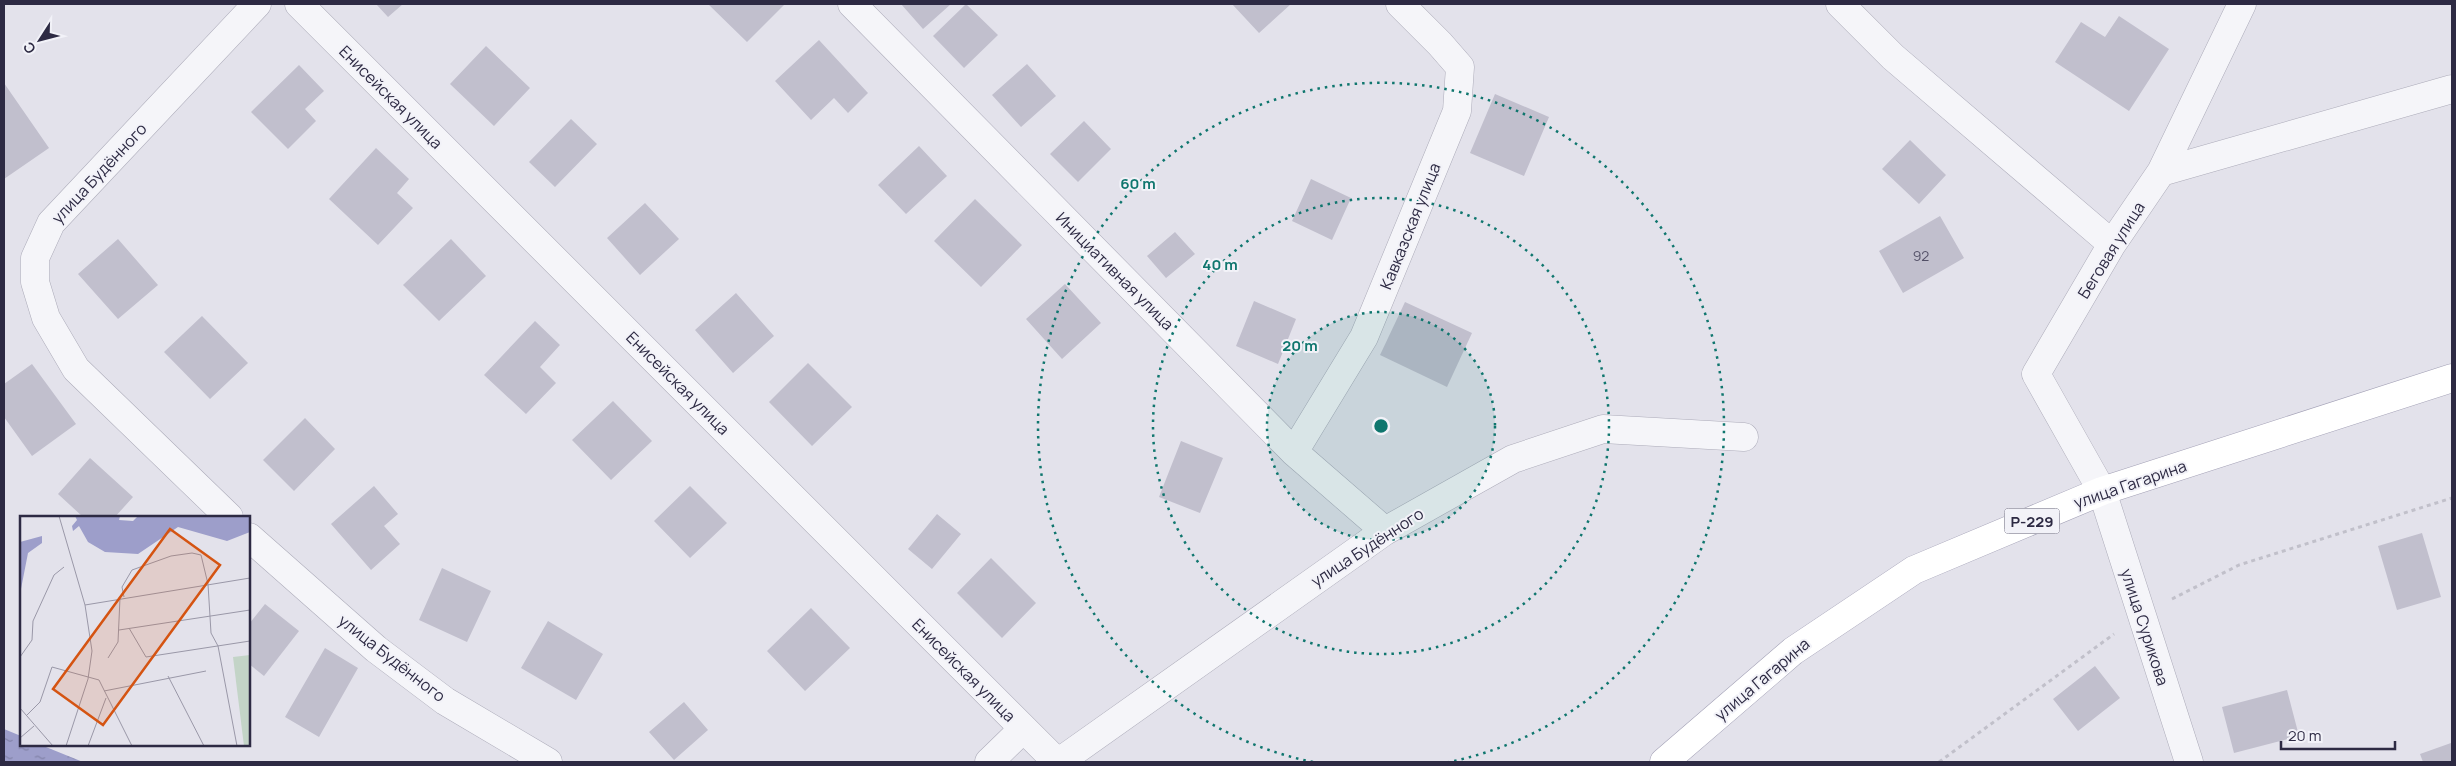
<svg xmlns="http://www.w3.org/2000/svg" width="2456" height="766" font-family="Manrope,sans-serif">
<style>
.water{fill:url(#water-ripples)}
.building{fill:#c1bfcd}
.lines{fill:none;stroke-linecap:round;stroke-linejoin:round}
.minor-casing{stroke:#acabb9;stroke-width:29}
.major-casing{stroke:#a3a1b6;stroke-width:29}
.path{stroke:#c1c0ca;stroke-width:3;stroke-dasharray:4 4;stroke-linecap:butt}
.minor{stroke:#f5f5f9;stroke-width:28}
.major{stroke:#fff;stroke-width:28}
.ring{fill:none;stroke:#0f766e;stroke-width:2.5;stroke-dasharray:2.5 5}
.labels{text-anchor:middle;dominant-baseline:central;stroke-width:4;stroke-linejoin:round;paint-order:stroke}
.number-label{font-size:14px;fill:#524f66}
.shield{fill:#f2f2f8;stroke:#686679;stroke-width:1}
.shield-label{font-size:15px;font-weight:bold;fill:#2d2a43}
.street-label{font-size:16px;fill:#2d2a43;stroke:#f2f2f8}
.inset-road{fill:none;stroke:#9a98a8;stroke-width:1}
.view{fill:#d55412;fill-opacity:0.15;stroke:#d55412;stroke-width:2.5}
.inset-edge{fill:none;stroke:#2d2a43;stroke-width:2.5}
.centre{fill:#0f766e;stroke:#f2f2f8;stroke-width:2.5}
.ring-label{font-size:15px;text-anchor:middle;font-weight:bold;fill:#0f766e;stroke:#f2f2f8;stroke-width:4;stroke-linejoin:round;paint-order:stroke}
</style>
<defs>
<pattern id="water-ripples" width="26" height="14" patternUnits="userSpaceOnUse" patternTransform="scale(1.25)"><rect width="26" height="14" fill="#9d9eca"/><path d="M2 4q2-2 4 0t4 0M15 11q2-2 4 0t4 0" fill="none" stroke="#8081a6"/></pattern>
</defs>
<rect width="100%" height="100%" fill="#e3e2eb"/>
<!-- water -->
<path class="water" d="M4,729L21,736V745H41L83,762H4Z"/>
<!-- building -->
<path class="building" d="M376,4H403L388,17Z
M708,4H785L747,42Z
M901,4H951L923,29Z
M966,4L998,35L964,68L933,36Z
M1232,4H1291L1259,33Z
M2119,16L2169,49L2129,111L2055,62L2081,22L2105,37Z
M819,40L868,93L848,113L834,98L811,120L775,81Z
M486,46L530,88L494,126L450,84Z
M1027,64L1056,96L1021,127L992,95Z
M299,65L324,91L305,109L316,121L288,149L251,112Z
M4,83L49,148L4,179Z
M1495,94L1549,117L1524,176L1470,153Z
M571,119L597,144L555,187L529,162Z
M1084,121L1111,149L1078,182L1050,154Z
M1910,140L1946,175L1919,204L1882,169Z
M919,146L947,176L906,214L878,185Z
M376,148L409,179L397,193L413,208L378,245L329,199Z
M1311,179L1351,198L1332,240L1292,221Z
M975,199L1022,245L981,287L934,241Z
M645,203L679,239L640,275L607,238Z
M1940,216L1964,258L1903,293L1879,251Z
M1175,232L1195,254L1166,278L1147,256Z
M118,239L158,285L118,319L78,274Z
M451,239L486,276L439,321L403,285Z
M1065,284L1101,323L1062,359L1026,319Z
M736,293L774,336L733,373L695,330Z
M1254,301L1296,319L1278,364L1236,346Z
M1405,302L1472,333L1447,387L1380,355Z
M202,316L248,363L210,399L164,352Z
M535,321L560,345L540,367L556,383L526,414L484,375Z
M808,363L852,407L812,446L769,402Z
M32,364L76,424L32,456L4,417V384Z
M613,401L652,441L611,480L572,440Z
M305,418L335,449L294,491L263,460Z
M1181,441L1223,458L1200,513L1159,497Z
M90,458L133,497L115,517H83L58,494Z
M374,486L398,514L384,526L400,544L371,570L331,524Z
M690,486L727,523L690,558L654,521Z
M937,514L961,534L932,569L908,549Z
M2422,533L2441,597L2397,610L2378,546Z
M991,558L1036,603L1002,638L957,593Z
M442,568L491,591L467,642L419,620Z
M265,604L299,631L264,676L249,664V624Z
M811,608L850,648L805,691L767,651Z
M548,621L603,654L576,700L521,668Z
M325,648L358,668L319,737L285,717Z
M2095,666L2120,698L2078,731L2053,699Z
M2287,690L2299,736L2234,753L2222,707Z
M684,702L708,730L674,760L649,732Z
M2451,743L2452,762H2423L2420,754Z"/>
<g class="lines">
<!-- minor casing -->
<g class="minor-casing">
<path id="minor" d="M299,4L1057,762
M852,4L1294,452L1385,531
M1840,4L1893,57L2112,244
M2161,172L2452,89
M1294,452L1364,337L1457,111L1460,67L1440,44L1400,4
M229,517L76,369L46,318L35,282V258L51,223L257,4
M249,537L376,649L445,701L548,762
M989,762L1023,729
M1059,762L1385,531L1513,459L1603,429L1744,437
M2189,762L2102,491L2036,374L2112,244L2161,172L2242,4"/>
</g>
<!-- major casing -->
<g class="major-casing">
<path id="major" d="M1664,762L1793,651L1914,570L2102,491L2452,378"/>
</g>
<!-- path -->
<path class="path" d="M2172,599L2239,565L2452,498
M1939,762L2114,634"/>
<!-- minor -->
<use href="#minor" class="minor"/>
<!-- major -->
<use href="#major" class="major"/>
</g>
<!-- distance rings -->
<circle cx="1381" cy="426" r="114" fill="#0f766e" fill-opacity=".12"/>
<g class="ring">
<circle cx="1381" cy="426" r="114"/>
<circle cx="1381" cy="426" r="228"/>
<path d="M1313 762A343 343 0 1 1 1449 762"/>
</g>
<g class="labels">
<!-- number labels -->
<g class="number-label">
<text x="1921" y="255">92</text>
</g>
<!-- shield labels -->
<rect class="shield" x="2004.5" y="508.5" width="55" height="25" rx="4"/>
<g class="shield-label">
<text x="2032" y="521">Р-229</text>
</g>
<!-- street labels -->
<g class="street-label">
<text transform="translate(391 97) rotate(45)">Енисейская улица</text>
<text transform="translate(99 173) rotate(-47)">улица Будённого</text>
<text transform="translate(1410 226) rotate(-68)">Кавказская улица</text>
<text transform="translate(2111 250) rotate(-58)">Беговая улица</text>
<text transform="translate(1115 271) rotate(45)">Инициативная улица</text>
<text transform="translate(678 383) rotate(45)">Енисейская улица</text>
<text transform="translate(2130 484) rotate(-19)">улица Гагарина</text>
<text transform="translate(1367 547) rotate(-33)">улица Будённого</text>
<text transform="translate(2145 627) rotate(72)">улица Сурикова</text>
<text transform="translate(392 658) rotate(38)">улица Будённого</text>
<text transform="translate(964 670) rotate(45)">Енисейская улица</text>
<text transform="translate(1762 679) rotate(-40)">улица Гагарина</text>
</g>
</g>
<!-- overview -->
<g transform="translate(20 516)">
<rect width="230" height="230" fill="#e3e2eb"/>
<path d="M230,139V230H224L213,141Z" fill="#c3d4c7"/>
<path d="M55,0H100L99,4L113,5L118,0H230V16L207,25L158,11L118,38L85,36L68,26L59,10L53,15L52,10L57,4ZM22,20V27L8,37L0,78V26Z" fill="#9d9eca"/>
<path class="inset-road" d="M39,0L65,89L72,135L68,163L46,230M104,81L102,71L112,54L151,40L172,37L181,39L188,68L191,117L198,130L217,230M65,89L230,62M109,112L126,141L230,125M99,114L230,94M0,141L12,124L13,105L34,59L44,51M88,142L98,126L100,82M148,160L184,230M84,175L186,155M0,192L33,230M6,200L20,186L32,151L79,164L112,230M0,222L14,210M68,230L86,182"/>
<path class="view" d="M150,13L200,49L83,209L33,173Z"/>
<rect width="230" height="230" class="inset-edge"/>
</g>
<circle cx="1381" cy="426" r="8" class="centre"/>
<g class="ring-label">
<text x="1138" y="189">60 m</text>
<text x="1220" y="270">40 m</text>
<text x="1300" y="351">20 m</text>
</g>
<!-- border -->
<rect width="2456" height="766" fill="none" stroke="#2d2a43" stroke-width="10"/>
<!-- north arrow -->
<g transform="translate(40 40) rotate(234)" stroke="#f2f2f8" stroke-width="4" paint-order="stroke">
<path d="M0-4L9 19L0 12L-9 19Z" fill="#2d2a43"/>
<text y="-8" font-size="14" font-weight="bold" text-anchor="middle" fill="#2d2a43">С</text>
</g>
<!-- scale -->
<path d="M2281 741v8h114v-8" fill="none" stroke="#2d2a43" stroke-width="2.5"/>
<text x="2288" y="741" font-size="15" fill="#2d2a43" stroke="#f2f2f8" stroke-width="4" paint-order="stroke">20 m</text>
</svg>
